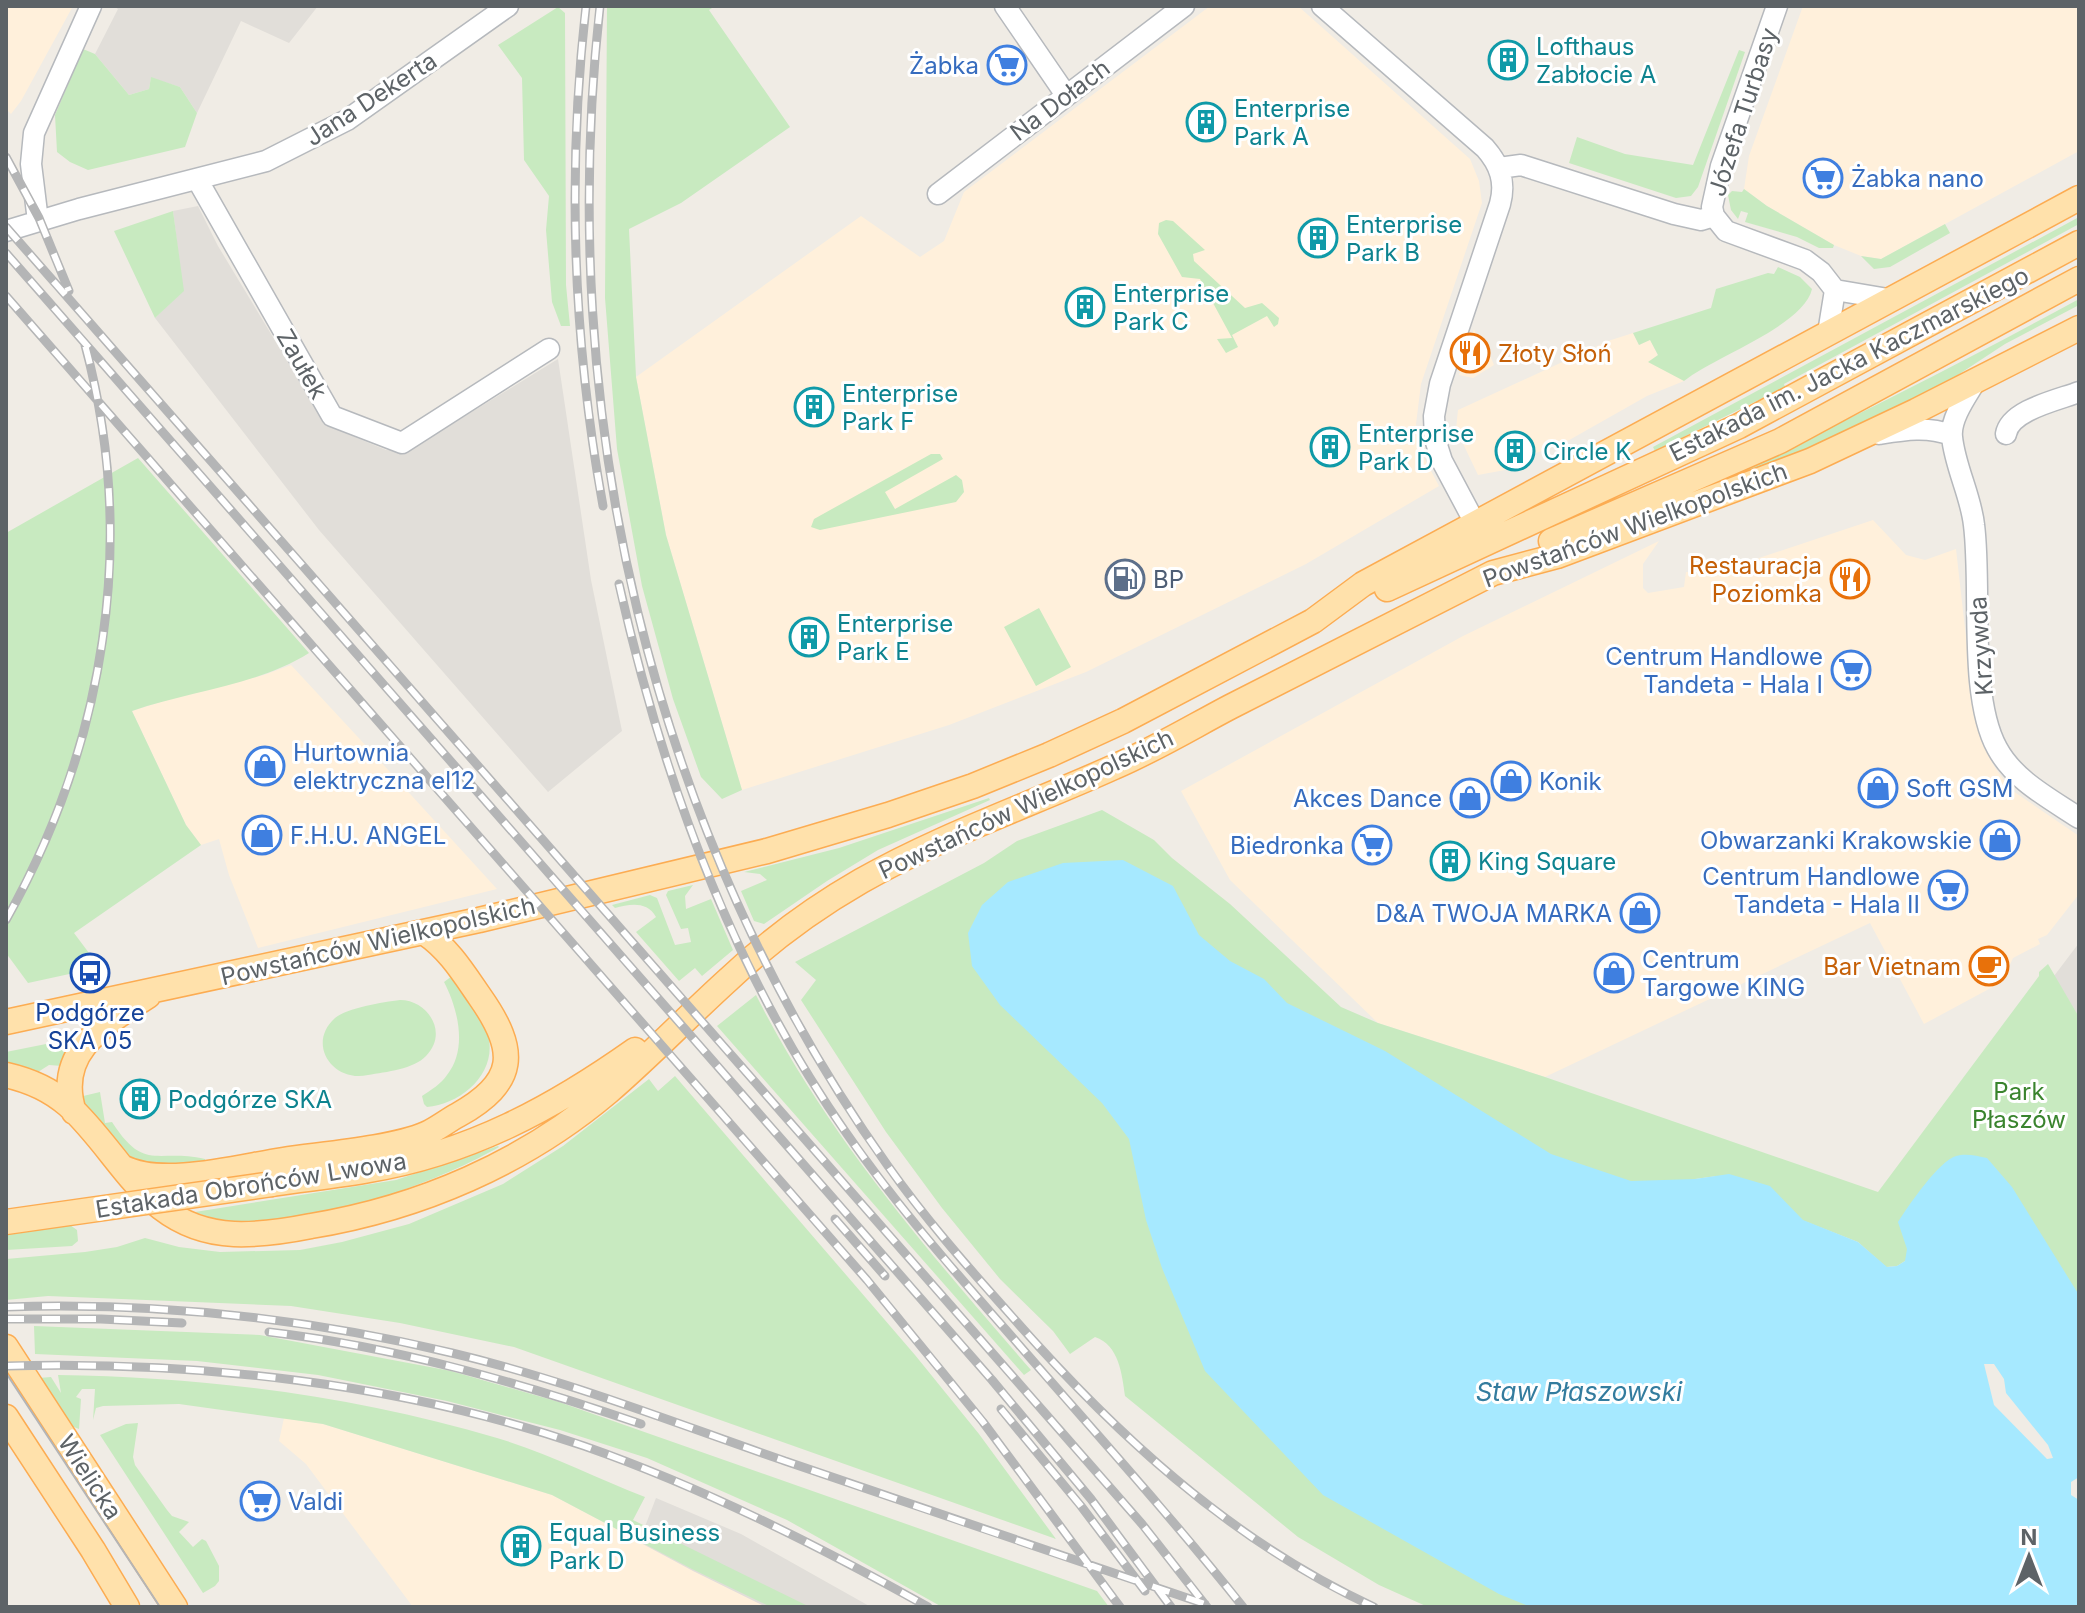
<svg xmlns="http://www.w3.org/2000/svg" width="2085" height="1613" font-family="Inter,sans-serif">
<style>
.commercial{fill:#fff0db}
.industrial{fill:#e1ded9}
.green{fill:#c8eac0}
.water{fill:#a6e9ff;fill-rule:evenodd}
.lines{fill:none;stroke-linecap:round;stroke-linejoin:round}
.minor-casing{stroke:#b6b9bd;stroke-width:23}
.major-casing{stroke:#fcac52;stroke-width:27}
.minor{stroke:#fff;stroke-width:20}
.major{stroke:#ffe1ab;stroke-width:24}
.tram{stroke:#b4b5b6;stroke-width:2}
.rail-casing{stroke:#b4b5b6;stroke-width:9}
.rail{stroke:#fff;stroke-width:6;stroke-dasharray:18;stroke-linecap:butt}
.major-bridge-casing{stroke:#fcac52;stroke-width:27;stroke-linecap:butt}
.major-bridge{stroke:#ffe1ab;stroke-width:24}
.labels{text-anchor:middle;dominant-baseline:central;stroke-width:6;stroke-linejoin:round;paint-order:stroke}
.culture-label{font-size:24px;fill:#0d838f;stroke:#fff;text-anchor:start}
.shop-label{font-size:24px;fill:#366cbe;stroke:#fff;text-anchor:end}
.street-label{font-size:24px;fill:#5d6367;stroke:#fff}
.food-label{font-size:24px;fill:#c56008;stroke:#fff;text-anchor:end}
.service-label{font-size:24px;fill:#4e5e75;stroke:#fff;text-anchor:start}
.transit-label{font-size:24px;fill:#164399;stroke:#fff}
.park-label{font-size:24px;fill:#3a842e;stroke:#fff}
.water-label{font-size:26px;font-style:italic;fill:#337c9e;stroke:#fff}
</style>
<rect width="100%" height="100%" fill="#f0ece5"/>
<!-- commercial -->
<path class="commercial" d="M6,6H73L21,101L11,114L6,109Z
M1210,6H1298L1470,159L1479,181L1482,203L1421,384L1416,424L1422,454L1439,486L1306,564L1086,672L949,725L742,790L666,535L636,377L861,216L920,257L944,241L964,192Z
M1803,6H2079V151L1881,259L1861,256L1834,245L1767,206L1744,189L1749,156Z
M1474,329L1482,351L1488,350L1494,365L1473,378L1459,375Z
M1633,333L1639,345L1650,339L1658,356L1652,360L1684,381L1647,396L1564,443L1536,453L1505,470L1478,475L1456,429L1458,410L1608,341Z
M1873,520L1906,555L1925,560L1956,549L1974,708L1982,742L1994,766L2010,789L2079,836V894L2047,935L2038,939L2040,944L2013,958L2002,982L1924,1024L1870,923L1545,1077L1378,1023L1230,880L1181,791L1463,636L1659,541L1643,564V588L1648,593L1684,587L1686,572L1714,573Z
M291,665L369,749L497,889L258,948L229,875L219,839L201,845L186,825L132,711L176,697L264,675Z
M284,1418L323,1424L552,1495L692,1569L771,1607H413L306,1464L279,1441Z"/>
<!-- industrial -->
<path class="industrial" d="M114,6H318L289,43L241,21L197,113L180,87L151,78L149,89L129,95L95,54L118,9Z
M198,206L218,246L326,425L386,450L408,451L558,359L591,580L622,731L548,792L319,530L155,318L183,291L173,211Z
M2079,943V1017L2054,976Z
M656,1498L741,1534L871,1607H766L693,1571L639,1542Z"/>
<!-- green -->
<path class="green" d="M607,6H715L709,10L790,127L681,203L629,229L636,377L666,535L742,790L722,799L701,777L673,699L642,586L617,449L605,298Z
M558,7L565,13L566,285L570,326H561L552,302L546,230L549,196L524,160L522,78L498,45Z
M83,49L95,54L129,95L149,89L151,77L180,87L197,113L185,147L88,170L70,162L57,152L55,115Z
M1739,50L1745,52L1698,187L1691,196L1676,198L1569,163L1577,137L1625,154L1693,165Z
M1744,189L1767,206L1834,245L1833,248H1819L1797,237L1745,222L1748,213L1741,211L1738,219L1731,210L1728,195L1732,191L1742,192Z
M173,211L184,291L155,318L114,231Z
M2079,217V224L1784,384L1785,387L1655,451L1653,447Z
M1166,220L1173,221L1205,250L1193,254L1194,261L1245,308L1262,303L1279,318L1278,324L1274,327L1267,316L1232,335L1238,347L1226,353L1217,339L1232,338L1200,279L1182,277L1158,234L1159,223Z
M1945,224L1950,233L1890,267L1874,269L1861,256L1881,259Z
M1778,267L1800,277L1812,289C1804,326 1713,357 1684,381L1648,362L1658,355L1650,340L1639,345L1633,333L1711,308L1716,289L1768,273L1774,274Z
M2079,299V305L2005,344L1941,386L1805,449L1696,494L1694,491C1827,432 1952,368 2079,299Z
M931,454H940L943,459L885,492L895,509L956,475L962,480L964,492L956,502L820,530L811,527L814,519Z
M138,458L309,653C256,686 190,691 132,711L186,825L201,845L74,933L101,969L97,968L28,983L6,953V533Z
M1039,608L1071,667L1036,686L1004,627Z
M989,798L990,800L878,850L827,881L764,924L754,921L741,891L767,880L760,874L744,872L839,848Z
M1102,810L1154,840L1172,858L1230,904L1341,1007L1378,1023L1545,1077L1878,1192L2039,976V972L2048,964L2079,1017V1316L1905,1261L1897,1266L1886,1267L1858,1242L1804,1221L1717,1176L1695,1179L1579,1607H1428L1379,1585L1298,1537L1125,1396C1122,1374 1119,1345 1095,1337L1070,1354L1053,1331L1000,1279L942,1208L886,1132L801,1000L816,980L795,962L984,863L1017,841Z
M693,885L685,896L686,909L711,899L733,950L702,976L695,968L679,981L636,932L656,917C647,901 630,904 615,908L612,905L650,895L657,898L675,945L691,942L688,928L681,929L666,895L668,891Z
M452,976C465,994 482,1013 488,1035C498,1073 462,1104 427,1107L424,1104L422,1096C431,1090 441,1084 447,1075C468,1049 458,1009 444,982Z
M756,995C827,1136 928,1251 1031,1370L1024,1375L717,1026Z
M400,1000C428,1000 449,1033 426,1056C414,1069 386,1072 368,1075C333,1083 306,1044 335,1018C347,1008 383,1002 400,1000Z
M76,1038L62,1066L49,1065L38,1072L6,1063V1052Z
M675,1076L915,1355L979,1434L1056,1539L514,1347L400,1323L291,1306L48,1296L6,1300V1259L85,1252L117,1247L145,1238L179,1247L220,1252L300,1250L342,1242L409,1224L503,1184L563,1146L649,1079L658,1091Z
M100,1092L105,1123L112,1122C145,1173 156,1148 205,1159V1162C190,1164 170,1169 156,1166C119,1160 98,1126 79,1097Z
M498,1146L499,1147C432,1186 268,1246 195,1212L396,1180Z
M70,1225L77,1230L78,1241L72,1246L6,1250V1233Z
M34,1326L260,1335L451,1371L559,1402L1097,1591L1109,1607H942L787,1520L647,1458L560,1430L447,1401L318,1375L197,1361L35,1354Z
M58,1375C206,1377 355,1396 497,1438C547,1453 596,1478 645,1497L633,1520L810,1607H771L692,1569L552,1495L323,1424L179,1404L103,1406L96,1408L93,1420L95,1389H82L76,1397L81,1399L79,1429L69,1425L39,1378L51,1377L61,1393Z
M138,1423L133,1457L135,1465L167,1510L172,1516L189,1522L179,1532L193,1547L202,1539L206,1541L219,1566V1581L215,1586L203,1593L100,1435L126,1424Z"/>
<!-- water -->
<path class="water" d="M1123,860L1173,886L1199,935L1230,961L1264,979L1287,1003L1385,1051L1551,1154L1631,1181L1695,1179L1729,1174L1770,1186L1803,1220L1858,1242L1887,1267L1897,1266L1905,1261L1907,1249L1898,1222C1909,1205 1938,1162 1956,1156C1966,1153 1977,1156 1987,1158L2012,1187L2079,1295V1477L2071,1482V1495L2079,1500V1607H1531L1499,1594L1323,1495L1205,1371L1162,1268L1146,1220L1129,1139L1102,1103L1000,1005L972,966L968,933L982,905L1008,882L1063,863ZM1984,1364H1994L2004,1379L2006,1393L2048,1445L2053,1458L2047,1459L1994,1405Z"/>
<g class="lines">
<!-- minor casing -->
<g class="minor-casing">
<path id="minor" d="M1005,6L1066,95
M1322,6L1485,148C1500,165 1506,182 1500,204L1440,384L1434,416L1435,439L1442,461L1475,523
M1777,6L1721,166L1712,207L1714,216L1726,231L1805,260L1821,272L1835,290L1828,333
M1499,168L1521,165L1674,214L1701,220L1714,216
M197,179L332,416L402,443L549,349
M938,194L1184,6
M38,221L31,164L34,133L91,6
M6,231L79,209L266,161L347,120L508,6
M1835,290L1888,299
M1975,382C1966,397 1950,419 1952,437C1955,467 1971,496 1974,525C1982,587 1968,695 1997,748C2014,780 2049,798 2079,818
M1879,434C1904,430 1927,426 1951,435
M2006,434C2010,410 2058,400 2079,392"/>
</g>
<!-- major casing -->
<g class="major-casing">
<path id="major" d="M1551,541L1780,441L2079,279
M1387,589L1739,426L2079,243
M6,1022L479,920L767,851L888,815L973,786L1049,755L1123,721L1313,621L1363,584L2079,198
M6,1075C28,1080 51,1090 68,1105C123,1155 146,1230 234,1234C260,1235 286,1231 311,1226C420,1208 524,1163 608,1092C650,1056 688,1016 729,979C768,942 814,908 861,881C942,835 1030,805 1114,767C1154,750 1192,727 1230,707C1317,662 1405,618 1493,573L1557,556L1810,461L1916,411L2079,328
M74,1112C54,1052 105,1024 148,996
M122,1167C162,1188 238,1167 283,1160C323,1154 391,1149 426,1134C437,1129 447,1121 458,1115C517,1082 518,1051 480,997C464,974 449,949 425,933
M272,1184C304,1179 337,1176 369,1170C470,1153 553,1108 635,1050
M6,1347L175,1607
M6,1417L93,1550L127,1607"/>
</g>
<!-- minor -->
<use href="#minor" class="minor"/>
<!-- major -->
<use href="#major" class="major"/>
<!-- tram -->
<path class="tram" d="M6,1373L160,1607"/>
<!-- rail casing -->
<g class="rail-casing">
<path id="rail" d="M586,6C567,173 573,341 603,506
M600,6C555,411 650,832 888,1166C924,1217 966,1265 1008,1312C1112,1431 1229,1540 1374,1607
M6,157L39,218L69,291
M6,227L1142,1524L1207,1607
M6,253L992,1380L1091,1499L1171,1607
M6,296L867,1280L983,1422L1120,1607
M619,584C662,776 733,972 847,1134C897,1206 955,1272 1013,1338C1090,1427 1170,1515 1243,1607
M6,920C105,744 138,541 85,345
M835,1219L885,1276
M6,1307C156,1302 306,1318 452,1353C566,1380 675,1423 785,1461C925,1509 1065,1557 1205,1604
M6,1319H101L182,1323
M269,1332C397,1347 520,1383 641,1424
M6,1366C199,1361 400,1383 584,1446C704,1488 817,1545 928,1607
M1001,1409L1081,1506L1145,1591"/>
</g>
<!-- rail -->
<use href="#rail" class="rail"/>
<!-- major-bridge casing -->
<g class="major-bridge-casing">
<path id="major-bridge" d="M6,1222L272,1184"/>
</g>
<!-- major-bridge -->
<use href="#major-bridge" class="major-bridge"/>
</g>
<!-- icons -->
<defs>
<g id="building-ring" transform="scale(2)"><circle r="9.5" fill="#fff" stroke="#0f9aa8" stroke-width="1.5"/><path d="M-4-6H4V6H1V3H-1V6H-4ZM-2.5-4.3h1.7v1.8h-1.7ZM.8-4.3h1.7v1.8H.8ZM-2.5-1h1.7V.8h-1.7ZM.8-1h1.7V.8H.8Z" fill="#0f9aa8"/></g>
<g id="supermarket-ring" transform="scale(2)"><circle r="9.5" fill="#fff" stroke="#3f7fe0" stroke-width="1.5"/><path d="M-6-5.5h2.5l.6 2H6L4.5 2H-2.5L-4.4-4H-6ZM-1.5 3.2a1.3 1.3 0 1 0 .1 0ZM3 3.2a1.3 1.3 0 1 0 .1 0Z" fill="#3f7fe0"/></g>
<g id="restaurant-ring" transform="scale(2)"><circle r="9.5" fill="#fff" stroke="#e8710a" stroke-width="1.5"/><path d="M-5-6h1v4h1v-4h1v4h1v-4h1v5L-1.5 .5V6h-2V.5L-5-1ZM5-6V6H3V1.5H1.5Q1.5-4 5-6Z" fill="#e8710a"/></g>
<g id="fuel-ring" transform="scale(2)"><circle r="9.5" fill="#fff" stroke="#5c6f8a" stroke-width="1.5"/><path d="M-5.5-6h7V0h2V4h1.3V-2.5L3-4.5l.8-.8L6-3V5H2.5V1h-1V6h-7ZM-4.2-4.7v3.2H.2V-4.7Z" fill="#5c6f8a"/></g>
<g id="shop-ring" transform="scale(2)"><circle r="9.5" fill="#fff" stroke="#3f7fe0" stroke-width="1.5"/><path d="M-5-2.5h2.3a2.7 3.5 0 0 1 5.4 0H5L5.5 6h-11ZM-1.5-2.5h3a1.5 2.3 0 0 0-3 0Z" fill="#3f7fe0"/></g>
<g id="cafe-ring" transform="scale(2)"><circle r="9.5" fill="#fff" stroke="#e8710a" stroke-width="1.5"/><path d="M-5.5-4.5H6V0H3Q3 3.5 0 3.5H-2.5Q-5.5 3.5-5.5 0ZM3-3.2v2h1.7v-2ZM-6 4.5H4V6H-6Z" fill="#e8710a"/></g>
<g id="bus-ring" transform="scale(2)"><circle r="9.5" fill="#fff" stroke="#1a4fb4" stroke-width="1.5"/><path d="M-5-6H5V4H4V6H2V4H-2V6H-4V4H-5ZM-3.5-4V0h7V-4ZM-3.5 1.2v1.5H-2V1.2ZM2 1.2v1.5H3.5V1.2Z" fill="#1a4fb4"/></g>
</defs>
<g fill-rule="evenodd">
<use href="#building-ring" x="1508" y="60"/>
<use href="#supermarket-ring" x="1007" y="65"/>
<use href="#building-ring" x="1206" y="122"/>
<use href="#supermarket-ring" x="1823" y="178"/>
<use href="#building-ring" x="1318" y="238"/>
<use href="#building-ring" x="1085" y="307"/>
<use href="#restaurant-ring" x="1470" y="353"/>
<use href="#building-ring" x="814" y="407"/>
<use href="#building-ring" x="1330" y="447"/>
<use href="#building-ring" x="1515" y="451"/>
<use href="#fuel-ring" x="1125" y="579"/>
<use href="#restaurant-ring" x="1850" y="579"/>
<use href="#building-ring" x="809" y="637"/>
<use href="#supermarket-ring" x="1851" y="670"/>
<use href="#shop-ring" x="265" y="766"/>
<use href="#shop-ring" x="1511" y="781"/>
<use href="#shop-ring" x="1878" y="788"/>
<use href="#shop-ring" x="1470" y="798"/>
<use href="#shop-ring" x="262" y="835"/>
<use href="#shop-ring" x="2000" y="840"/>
<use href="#supermarket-ring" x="1372" y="845"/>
<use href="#building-ring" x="1450" y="861"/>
<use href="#supermarket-ring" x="1948" y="890"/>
<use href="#shop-ring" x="1640" y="913"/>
<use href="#cafe-ring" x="1989" y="966"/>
<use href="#bus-ring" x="90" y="973"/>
<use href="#shop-ring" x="1614" y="973"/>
<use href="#building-ring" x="140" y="1099"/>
<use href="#supermarket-ring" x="260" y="1501"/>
<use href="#building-ring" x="521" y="1546"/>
</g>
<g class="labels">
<!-- culture labels -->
<g class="culture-label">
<text x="1536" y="46">Lofthaus<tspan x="1536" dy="28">Zabłocie A</tspan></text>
<text x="1234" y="108">Enterprise<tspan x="1234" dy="28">Park A</tspan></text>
<text x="1346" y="224">Enterprise<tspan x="1346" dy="28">Park B</tspan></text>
<text x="1113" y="293">Enterprise<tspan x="1113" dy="28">Park C</tspan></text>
<text x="842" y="393">Enterprise<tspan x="842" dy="28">Park F</tspan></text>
<text x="1358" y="433">Enterprise<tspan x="1358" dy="28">Park D</tspan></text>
<text x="1543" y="451">Circle K</text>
<text x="837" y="623">Enterprise<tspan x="837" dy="28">Park E</tspan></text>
<text x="1478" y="861">King Square</text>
<text x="168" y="1099">Podgórze SKA</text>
<text x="549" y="1532">Equal Business<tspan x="549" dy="28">Park D</tspan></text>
</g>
<!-- shop labels -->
<g class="shop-label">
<text x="979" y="65">Żabka</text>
<text x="1851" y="178" text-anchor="start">Żabka nano</text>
<text x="1823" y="656">Centrum Handlowe<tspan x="1823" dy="28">Tandeta - Hala I</tspan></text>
<text x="293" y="752" text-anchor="start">Hurtownia<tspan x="293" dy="28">elektryczna el12</tspan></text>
<text x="1539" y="781" text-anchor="start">Konik</text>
<text x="1906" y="788" text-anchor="start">Soft GSM</text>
<text x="1442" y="798">Akces Dance</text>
<text x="290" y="835" text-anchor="start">F.H.U. ANGEL</text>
<text x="1972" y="840">Obwarzanki Krakowskie</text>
<text x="1344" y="845">Biedronka</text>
<text x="1920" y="876">Centrum Handlowe<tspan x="1920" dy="28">Tandeta - Hala II</tspan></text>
<text x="1612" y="913">D&amp;A TWOJA MARKA</text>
<text x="1642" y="959" text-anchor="start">Centrum<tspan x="1642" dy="28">Targowe KING</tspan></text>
<text x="288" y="1501" text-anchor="start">Valdi</text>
</g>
<!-- street labels -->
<g class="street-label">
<text transform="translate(371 99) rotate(-33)">Jana Dekerta</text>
<text transform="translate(1060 100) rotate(-37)">Na Dołach</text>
<text transform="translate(1743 112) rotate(-72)">Józefa Turbasy</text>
<text transform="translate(302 364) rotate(60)">Zaułek</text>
<text transform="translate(1849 364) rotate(-27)">Estakada im. Jacka Kaczmarskiego</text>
<text transform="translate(1635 525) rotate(-20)">Powstańców Wielkopolskich</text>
<text transform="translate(1981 646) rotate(-94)">Krzywda</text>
<text transform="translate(1026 804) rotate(-25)">Powstańców Wielkopolskich</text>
<text transform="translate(378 941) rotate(-13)">Powstańców Wielkopolskich</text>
<text transform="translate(251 1185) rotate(-9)">Estakada Obrońców Lwowa</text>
<text transform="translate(90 1477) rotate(57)">Wielicka</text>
</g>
<!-- food labels -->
<g class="food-label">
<text x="1498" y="353" text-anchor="start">Złoty Słoń</text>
<text x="1822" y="565">Restauracja<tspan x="1822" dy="28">Poziomka</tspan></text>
<text x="1961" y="966">Bar Vietnam</text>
</g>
<!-- service labels -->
<g class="service-label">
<text x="1153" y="579">BP</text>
</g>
<!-- transit labels -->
<g class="transit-label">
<text x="90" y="1012">Podgórze<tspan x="90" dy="28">SKA 05</tspan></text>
</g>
<!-- park labels -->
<g class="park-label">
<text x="2019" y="1091">Park<tspan x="2019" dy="28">Płaszów</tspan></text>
</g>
<!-- water labels -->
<g class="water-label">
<text x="1579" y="1391">Staw Płaszowski</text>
</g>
</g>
<!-- border -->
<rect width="2085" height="1613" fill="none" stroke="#5d6367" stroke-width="16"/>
<!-- north arrow -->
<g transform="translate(2029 1557)" stroke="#ffffff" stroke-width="6" paint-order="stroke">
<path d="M0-6L14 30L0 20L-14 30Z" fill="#5d6367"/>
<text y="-12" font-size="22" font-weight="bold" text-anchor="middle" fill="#5d6367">N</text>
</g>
</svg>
